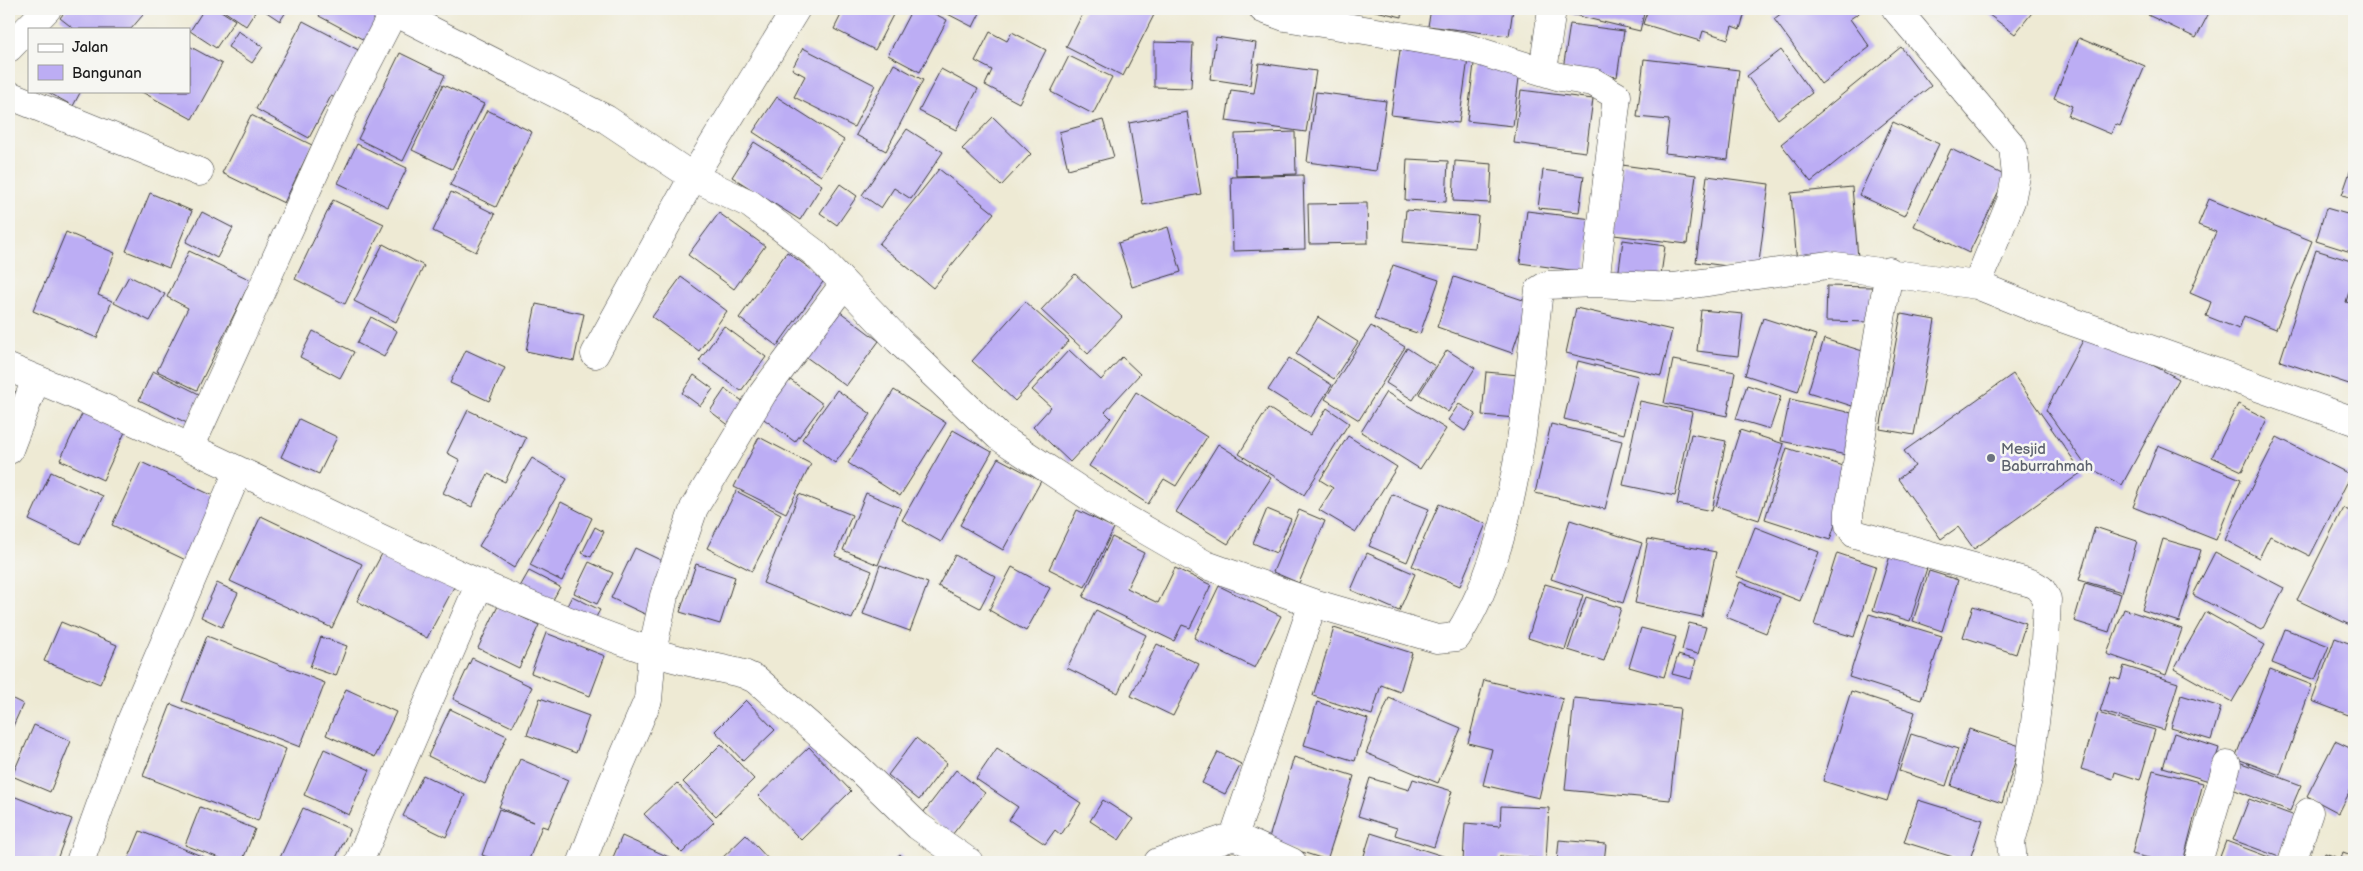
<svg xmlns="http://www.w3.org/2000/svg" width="2363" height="871" font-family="'Balsamiq Sans',sans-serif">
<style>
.building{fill:#bcadf4}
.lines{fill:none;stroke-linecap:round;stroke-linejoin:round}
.minor-casing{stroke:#3c3b38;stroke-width:29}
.minor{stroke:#fff;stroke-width:28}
.worship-dot{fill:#6b7280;stroke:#f6f6f2;stroke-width:2}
.labels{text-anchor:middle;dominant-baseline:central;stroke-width:5;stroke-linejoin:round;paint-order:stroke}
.worship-label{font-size:15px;fill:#5b616d;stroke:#f6f6f2;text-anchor:start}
</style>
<rect width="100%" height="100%" fill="#f6f6f2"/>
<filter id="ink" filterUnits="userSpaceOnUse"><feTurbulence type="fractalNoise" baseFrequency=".02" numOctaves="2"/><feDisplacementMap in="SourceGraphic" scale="10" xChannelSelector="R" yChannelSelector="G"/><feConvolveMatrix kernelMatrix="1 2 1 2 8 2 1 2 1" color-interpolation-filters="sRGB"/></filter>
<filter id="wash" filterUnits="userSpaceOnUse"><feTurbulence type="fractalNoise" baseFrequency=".0096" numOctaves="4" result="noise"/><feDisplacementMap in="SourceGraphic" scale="20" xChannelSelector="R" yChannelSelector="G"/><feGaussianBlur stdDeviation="1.12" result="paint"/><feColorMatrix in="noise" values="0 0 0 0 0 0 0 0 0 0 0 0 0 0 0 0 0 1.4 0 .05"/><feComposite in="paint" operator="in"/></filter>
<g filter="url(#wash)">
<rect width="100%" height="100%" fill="#eeead4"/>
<g id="blocks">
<!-- building -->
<path class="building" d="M67,9H148L131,29H74L60,18Z
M204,9H218L235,20L216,48L190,31Z
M221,9H257L246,26Z
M262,9H288L280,21Z
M323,9H365L379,16L366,41L319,16Z
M844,9H896L875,50L834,29Z
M912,9H925L947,20L920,72L888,55Z
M938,9H982L973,27Z
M1085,9H1157L1123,76L1066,47Z
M1367,9H1403L1402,17Z
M1431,9H1513L1509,36L1428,26Z
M1572,9H1645L1640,31L1570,14Z
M1648,9H1746L1740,29L1732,26L1728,39L1703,31L1700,41L1643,24Z
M1787,9H1856L1859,13L1850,19L1870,47L1821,84L1774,19Z
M1981,9H2035L2015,34Z
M2152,9H2211L2196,38L2148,15Z
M303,21L364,53L339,100L331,96L309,138L256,109Z
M1570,24L1624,31L1617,77L1563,69Z
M238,31L263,47L252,63L228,47Z
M990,32L1007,41L1012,32L1046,50L1019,103L985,85L992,70L975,61Z
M1216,37L1256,43L1250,85L1210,79Z
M2079,38L2145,66L2120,126L2115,124L2111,134L2068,116L2072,106L2054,98Z
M1154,42L1193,43L1191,88L1154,87Z
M189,46L222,64L192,119L140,91H189Z
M1901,47L1931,86L1811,182L1781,144Z
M803,48L875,85L854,127L794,97L805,76L792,69Z
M1400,50L1468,59L1459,123L1391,115Z
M1781,50L1812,93L1778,119L1747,76Z
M400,53L445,75L403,161L358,139Z
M1069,56L1112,77L1093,114L1051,92Z
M1644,59L1739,70L1728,160L1665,153L1669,120L1637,117Z
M1259,63L1316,71L1306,132L1226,121L1231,90L1254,93Z
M894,64L923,80L886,151L856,135Z
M1474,64L1520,70L1513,126L1467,121Z
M941,69L978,89L956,130L919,111Z
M443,85L484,104L452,169L412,150Z
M1521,90L1593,99L1586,152L1514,143Z
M46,91H81L73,106Z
M1316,92L1386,101L1376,171L1307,162Z
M777,97L844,140L821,176L753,132Z
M487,110L532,132L496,207L450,185Z
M1187,112L1201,194L1143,205L1129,123Z
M251,115L312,145L284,203L222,173Z
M993,117L1031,154L1001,186L962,149Z
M1103,120L1114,157L1068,169L1059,132Z
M1893,122L1939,144L1904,216L1859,195Z
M907,129L943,152L911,199L894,188L881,208L862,195Z
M1295,132L1296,174L1236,176L1235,134Z
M754,142L822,185L800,220L732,177Z
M357,144L407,168L388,207L338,183Z
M1951,149L2006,176L1969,253L1914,226Z
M1407,159L1448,161L1446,202L1405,200Z
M2354,160V198L2342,195Z
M1455,161L1492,164L1490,203L1453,201Z
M1622,165L1696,175L1687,244L1614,235Z
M939,169L994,213L933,288L879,244Z
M1543,170L1584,176L1579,212L1538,208Z
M1303,175L1305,249L1233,251L1231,177Z
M1707,176L1769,184L1758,270L1696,262Z
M840,184L857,196L837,225L820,213Z
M1852,187L1858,258L1797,264L1791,193Z
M451,192L495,214L476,252L433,231Z
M150,193L192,211L169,268L126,251Z
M2209,199L2312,241L2276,329L2244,316L2239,329L2206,316L2211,302L2190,293L2216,232L2198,225Z
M333,200L384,224L345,304L295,279Z
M1367,203L1368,243L1309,244L1308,204Z
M2326,208L2354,216V253L2316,241Z
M1406,210L1478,216L1475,248L1403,242Z
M1527,211L1592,219L1585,272L1520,263Z
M202,212L233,228L217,258L186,242Z
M719,213L765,246L734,289L688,255Z
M1168,227L1181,272L1132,287L1118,243Z
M66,232L115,253L98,295L112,301L97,338L33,311Z
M1623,240L1665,246L1660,282L1618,277Z
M383,244L424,266L396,322L354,301Z
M2316,250L2354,262V275L2346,302L2354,304V378L2352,385L2280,361Z
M189,251L251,280L197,390L157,371L188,308L167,297Z
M787,252L825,279L777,346L739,318Z
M1393,265L1439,280L1420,334L1374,319Z
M1075,274L1122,317L1088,354L1041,310Z
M129,276L165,294L150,321L114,303Z
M681,277L727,311L699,351L652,317Z
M1454,277L1529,302L1512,353L1437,327Z
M1827,286L1872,287L1871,322L1826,321Z
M1025,302L1069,341L1015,401L972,361Z
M536,304L584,314L574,361L526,351Z
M835,308L879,341L846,386L802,354Z
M1576,308L1672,330L1661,376L1566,353Z
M1701,310L1743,314L1738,356L1697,351Z
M1901,314L1935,320L1914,435L1880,429Z
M371,317L397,331L384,357L357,343Z
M1318,317L1358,342L1334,379L1296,354Z
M1763,318L1816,335L1798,392L1745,375Z
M724,326L766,357L741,391L699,361Z
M1371,326L1405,347L1359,420L1325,399Z
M313,331L354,352L340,378L300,357Z
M2088,331L2179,379L2122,485L2086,466L2046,410Z
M1824,339L1869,353L1852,406L1808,392Z
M1407,348L1435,366L1413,400L1386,383Z
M466,350L505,368L489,401L450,383Z
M1069,350L1101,380L1122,357L1140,374L1105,412L1111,418L1070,462L1033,427L1051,407L1032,390Z
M1447,350L1475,368L1448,412L1419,394Z
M1289,358L1332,385L1311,417L1268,390Z
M1673,360L1735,372L1727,416L1664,403Z
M1578,361L1638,376L1624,434L1564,419Z
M153,371L201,395L187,423L139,400Z
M1486,372L1519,375L1515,418L1482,415Z
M2013,374L2082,472L1974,549L1958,527L1941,539L1898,479L1915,466L1904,451Z
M694,375L713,389L700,406L682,393Z
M785,376L823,404L795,442L757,414Z
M1747,385L1781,396L1770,429L1736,419Z
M9,389L18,393L9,416Z
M725,389L747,404L731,427L710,411Z
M837,390L871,414L835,463L802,439Z
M894,390L946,423L900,496L848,463Z
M1136,392L1207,437L1176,486L1164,479L1148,504L1089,466Z
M1386,392L1446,429L1420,469L1361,432Z
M1790,399L1856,414L1846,455L1781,441Z
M1640,401L1692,412L1675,496L1623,485Z
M1459,404L1476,414L1465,431L1448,420Z
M2238,404L2267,419L2242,471L2212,457Z
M1268,408L1310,435L1327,408L1349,423L1304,495L1239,454Z
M468,410L526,438L505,482L488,474L472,507L443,493L460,460L447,453Z
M83,412L125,432L103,480L60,460Z
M299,419L337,437L319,474L281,457Z
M1551,424L1622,441L1605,509L1535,493Z
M953,430L992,452L941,542L902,520Z
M1740,430L1784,444L1759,520L1716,506Z
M1691,434L1726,441L1712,511L1677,504Z
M1348,436L1397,467L1356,532L1319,510L1333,488L1320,480Z
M759,437L811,464L786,513L734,487Z
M2277,437L2351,475L2310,556L2270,536L2259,558L2225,540Z
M1218,444L1271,478L1228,544L1176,512Z
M2158,445L2241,479L2216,540L2133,507Z
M1787,448L1853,469L1830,540L1765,519Z
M532,458L567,479L514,568L479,546Z
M998,458L1041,481L1003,550L960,525Z
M141,462L222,500L192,563L112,525Z
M51,472L103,496L80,544L29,520Z
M736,491L781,514L752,571L707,548Z
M866,493L901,508L878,565L843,550Z
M799,494L852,515L835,556L872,571L852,619L763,583Z
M1392,494L1429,509L1407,562L1369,546Z
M561,502L592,518L562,581L530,565Z
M1439,504L1486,524L1460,586L1412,566Z
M2343,508L2354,513V627L2297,600Z
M1267,509L1291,519L1276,553L1253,543Z
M1077,510L1114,528L1085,587L1049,569Z
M1299,510L1325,521L1299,583L1273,572Z
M261,516L362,564L332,628L230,581Z
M1570,520L1642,543L1623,603L1551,579Z
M595,527L604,532L591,557L582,553Z
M1755,527L1819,552L1800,601L1736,576Z
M2095,527L2137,541L2122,592L2079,580Z
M1112,537L1144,553L1127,588L1158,603L1175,568L1211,585L1190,628L1182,625L1174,641L1083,597Z
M1648,539L1716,552L1702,617L1635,603Z
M2163,539L2201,550L2179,622L2142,610Z
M635,548L671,565L647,615L611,598Z
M384,550L454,587L427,638L357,601Z
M2215,552L2284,588L2262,630L2193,595Z
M1367,553L1415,574L1399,611L1351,590Z
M1837,553L1876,566L1854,637L1814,625Z
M955,555L996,577L980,608L938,586Z
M1890,556L1927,568L1910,621L1873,610Z
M589,562L613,573L597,604L574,593Z
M696,564L735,577L720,624L680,612Z
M880,565L928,583L910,631L863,614Z
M1012,567L1050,588L1026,631L989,610Z
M529,571L560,587L548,609L517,592Z
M1929,571L1958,580L1942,631L1913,621Z
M1740,582L1780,598L1766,633L1726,617Z
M217,583L238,593L222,627L201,617Z
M2085,583L2121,594L2109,632L2074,621Z
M1545,584L1583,595L1565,650L1528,638Z
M1219,586L1281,616L1255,668L1194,638Z
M572,596L600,610L592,624L565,610Z
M1586,597L1621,608L1604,661L1568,650Z
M498,606L539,625L519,668L478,648Z
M1973,606L2026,623L2016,654L1963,637Z
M2124,609L2182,629L2166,675L2107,654Z
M1096,610L1146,635L1118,693L1067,668Z
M2206,612L2265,645L2232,702L2174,669Z
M1869,614L1942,636L1921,700L1849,677Z
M61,622L117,645L100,684L44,661Z
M1689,623L1706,627L1698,654L1682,650Z
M1334,628L1412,653L1400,692L1381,685L1372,715L1313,696Z
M1641,628L1676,637L1664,677L1629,667Z
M2285,629L2329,646L2315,680L2272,663Z
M546,633L605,656L590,696L531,673Z
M207,636L325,683L300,747L182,701Z
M321,637L347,646L336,676L310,667Z
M2335,638L2354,645V707L2351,716L2312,701Z
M1157,644L1199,664L1173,716L1131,696Z
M1678,655L1696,660L1691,679L1672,674Z
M472,658L532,687L512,727L453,699Z
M2124,666L2178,683L2164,730L2100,711L2111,677L2120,680Z
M2270,669L2312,685L2280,775L2235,758Z
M1484,680L1563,699L1539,798L1483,785L1492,749L1468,743Z
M346,689L396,712L375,757L326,735Z
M1851,691L1915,712L1887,801L1823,781Z
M2181,695L2221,707L2211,740L2171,728Z
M9,697L23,704L9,735Z
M540,698L589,716L576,753L527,735Z
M1389,698L1461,728L1438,783L1366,753Z
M1574,698L1680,708L1670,800L1565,790Z
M746,700L775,730L743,761L715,731Z
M1317,702L1368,719L1355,761L1304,745Z
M171,704L286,749L258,821L143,776Z
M450,709L507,736L485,784L428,756Z
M2098,713L2155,730L2140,780L2115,772L2113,779L2081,769Z
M34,725L71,741L50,792L12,776Z
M1969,729L2020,746L2002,803L1951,786Z
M2174,733L2219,748L2209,781L2163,767Z
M1911,734L1958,749L1946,786L1899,771Z
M916,738L947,763L919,800L888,775Z
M2335,741L2354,750V783L2339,813L2307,796Z
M721,744L754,779L716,816L683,782Z
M809,747L851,791L801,840L758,796Z
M997,748L1081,803L1061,835L1055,830L1045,844L1009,820L1018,807L976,779Z
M324,749L370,770L349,815L304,795Z
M1218,752L1241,764L1225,794L1202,783Z
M1294,757L1354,776L1327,860L1268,841Z
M520,759L568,780L548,828L542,826L528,862H500L482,855L499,809L533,822L499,807Z
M2236,761L2301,785L2290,811L2227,787Z
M956,770L985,793L952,835L923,813Z
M2153,770L2203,783L2183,862H2165L2132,854Z
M423,775L465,795L446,837L403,816Z
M1370,778L1409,790L1413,779L1452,791L1434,847L1395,835L1397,828L1358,816Z
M677,783L714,822L682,853L644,814Z
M13,796L72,819L56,862L9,861V809Z
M2249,799L2295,816L2279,857L2233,840Z
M1103,800L1133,819L1119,840L1090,821Z
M1918,800L1983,820L1969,862L1904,842Z
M1501,806L1549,808L1546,859L1500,856L1499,862H1463L1465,823L1500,826Z
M200,807L255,829L242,862H230L185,845Z
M303,808L350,829L334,862H278Z
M140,831L216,862H127Z
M1371,833L1446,857L1444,862H1362Z
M746,835L771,862H718Z
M622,836L671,858L669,862H611Z
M1559,840L1606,844L1604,862H1557Z
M2226,841L2282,862H2218Z
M2343,852L2354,856V862H2322L2325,853L2341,859Z
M900,854L908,862H891Z"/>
</g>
</g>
<g filter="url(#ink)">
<use href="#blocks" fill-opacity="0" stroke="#3c3b38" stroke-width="1"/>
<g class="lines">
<!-- minor casing -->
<g class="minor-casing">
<path id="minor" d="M389,9L606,119L693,177L750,204L815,253L898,340L998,436L1102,505L1206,565L1313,603L1437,639L1457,637C1518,542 1526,401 1539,290L1547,285L1595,283L1673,287L1828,265L1977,285L2042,311L2354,421
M1263,9L1285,17L1462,46L1560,77L1593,82L1617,96L1595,283
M1896,9L2013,147L2016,176L2011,201L1977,285
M9,48L47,9
M1543,71L1552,9
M9,95L199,172
M1889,271L1849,511V525L1855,534L2031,583L2041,589L2047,599L2045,642L2028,779L2011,842L2013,862
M595,354L693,177L796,9
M9,368C226,454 429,575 650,651C680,662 713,666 744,674L757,680L858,768L918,826L969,862
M190,448L344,108L394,11
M9,450L36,379
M1234,836L1313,603
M80,862L128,728L238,471
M359,862L480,583
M582,862L611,786L648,700L652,652L664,596L694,508L763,393L844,284
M1158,862L1234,836L1292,862
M2198,862L2227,765
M2292,862L2309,812"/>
</g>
<!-- minor -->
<use href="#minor" class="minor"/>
</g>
</g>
<!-- markers -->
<circle class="worship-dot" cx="1991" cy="458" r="5"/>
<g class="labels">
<!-- worship labels -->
<g class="worship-label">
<text x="2001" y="449">Mesjid<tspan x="2001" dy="17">Baburrahmah</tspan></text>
</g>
</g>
<!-- margin -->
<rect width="2363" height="871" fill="none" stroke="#f6f6f2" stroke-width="30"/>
<!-- legend -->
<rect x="28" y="28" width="162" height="65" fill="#f6f6f2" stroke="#9f9f9c"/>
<rect x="38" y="44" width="25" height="8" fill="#ffffff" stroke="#9f9f9c"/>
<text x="72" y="52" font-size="15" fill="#1c1c1c">Jalan</text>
<rect x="38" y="65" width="25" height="15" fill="#bcadf4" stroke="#9f9f9c"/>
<text x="72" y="78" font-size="15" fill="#1c1c1c">Bangunan</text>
</svg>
